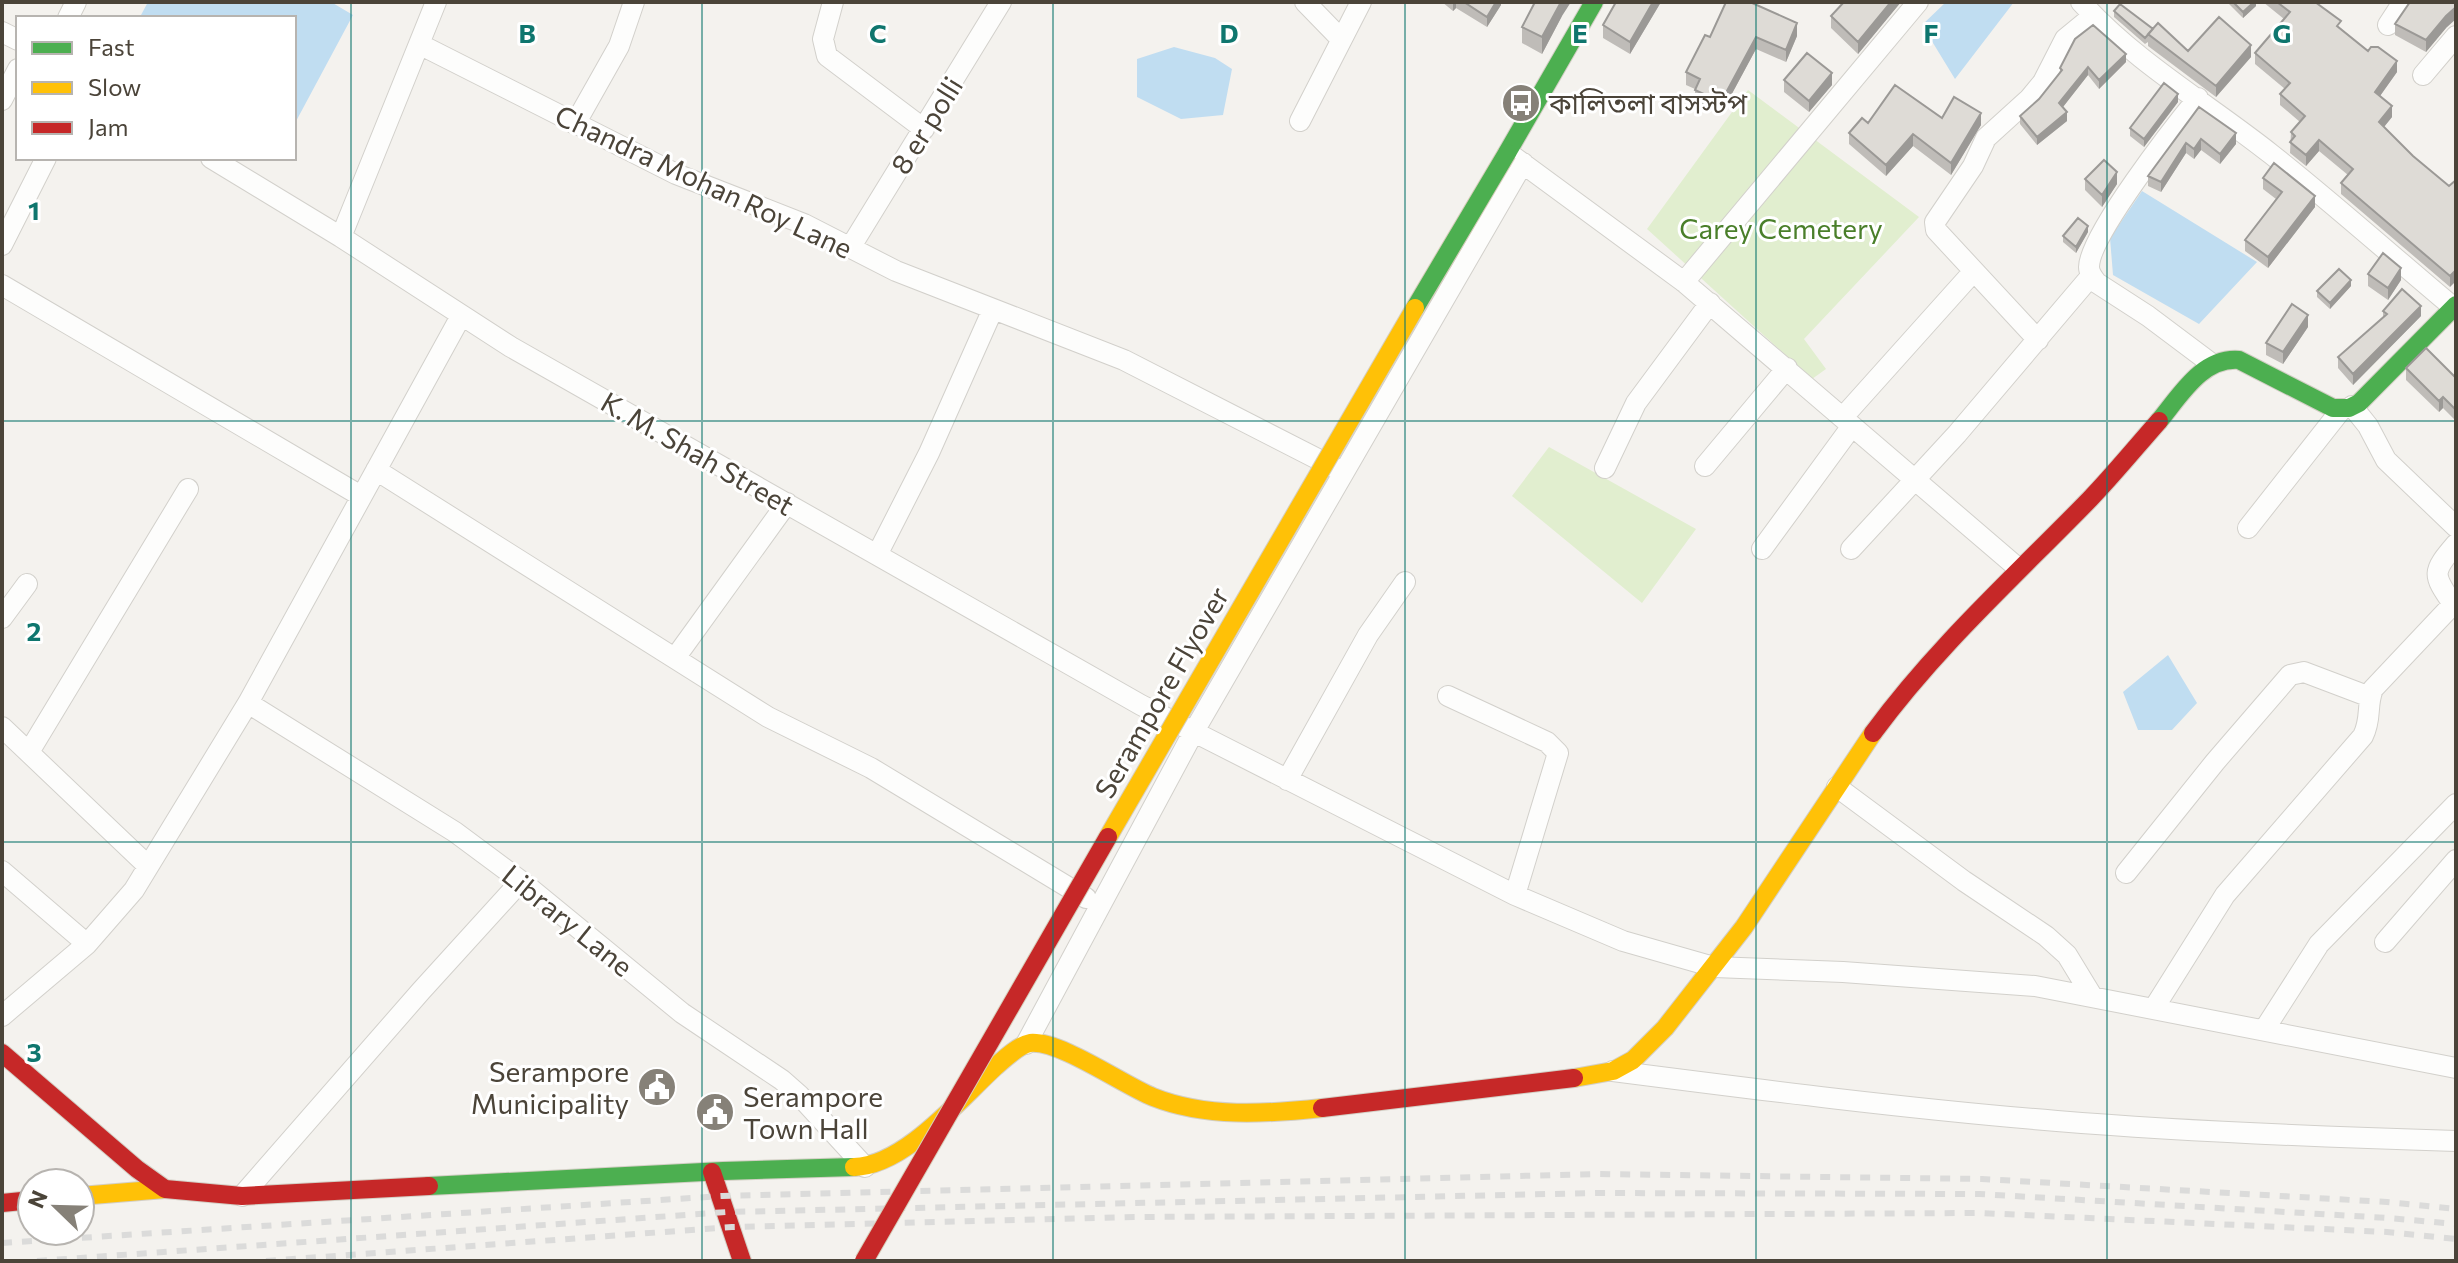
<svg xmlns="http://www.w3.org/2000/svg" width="2458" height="1263" font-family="Commissioner,'Noto Sans Bengali',sans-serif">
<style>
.green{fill:#e1eecf}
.water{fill:#c0ddf1}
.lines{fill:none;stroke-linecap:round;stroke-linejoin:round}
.street-casing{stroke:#d2d0cb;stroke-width:22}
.fast-casing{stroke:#d3cfc5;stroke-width:20}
.slow-casing{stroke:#d3cfc5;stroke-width:20}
.jam-casing{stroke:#d3cfc5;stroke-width:20}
.street{stroke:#fdfdfc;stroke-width:20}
.fast{stroke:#4caf50;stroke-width:18}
.slow{stroke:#ffc107;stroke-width:18}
.jam{stroke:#c62828;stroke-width:18}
.rail{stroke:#dbdbda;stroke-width:6;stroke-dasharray:10 10;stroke-linecap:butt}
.fast-bridge-casing{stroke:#d6cebb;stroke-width:20;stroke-linecap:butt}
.slow-bridge-casing{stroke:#d6cebb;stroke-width:20;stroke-linecap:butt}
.jam-bridge-casing{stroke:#d6cebb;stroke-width:20;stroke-linecap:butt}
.fast-bridge{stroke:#4caf50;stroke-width:18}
.slow-bridge{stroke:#ffc107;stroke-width:18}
.jam-bridge{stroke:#c62828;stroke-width:18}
.wall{fill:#bfbcb8}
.shaded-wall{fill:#9b9996}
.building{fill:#dedbd6;stroke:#9b9996;stroke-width:2}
.grid{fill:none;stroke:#0f766e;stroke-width:2;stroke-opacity:0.55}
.labels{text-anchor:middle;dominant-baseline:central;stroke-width:6;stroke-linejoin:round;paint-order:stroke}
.poi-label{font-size:28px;fill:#4b4439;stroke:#fff;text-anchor:start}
.street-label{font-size:28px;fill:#4b4439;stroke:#fff}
.park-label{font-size:28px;fill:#4a7f2a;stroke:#fff}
.grid-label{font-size:26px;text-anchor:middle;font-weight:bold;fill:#0f766e;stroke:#fff;stroke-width:6;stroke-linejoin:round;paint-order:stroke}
</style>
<rect width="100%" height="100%" fill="#f4f2ee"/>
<!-- green -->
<path class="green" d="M1748,90L1919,217L1804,339L1826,369L1812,379L1647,229Z
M1549,447L1696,529L1642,603L1512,496Z"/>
<!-- water -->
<path class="water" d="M148,2H331L353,15L294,125V18H145L141,15Z
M1946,2H2014L1955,79L1922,25Z
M1174,47L1215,58L1232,69L1223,115L1181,119L1137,97V59Z
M2142,191L2257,262L2199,324L2113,275L2110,238Z
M2168,655L2197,703L2172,730H2138L2123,692Z"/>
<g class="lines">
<!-- street casing -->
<g class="street-casing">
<path id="street" d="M833,2L823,39L827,56L924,129
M1305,2L1340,38
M2081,2C2135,62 2208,104 2271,154C2333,203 2392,256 2453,307
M68,18L76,2
M2388,25L2403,2
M2,32L18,40
M419,44L676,174L804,224L896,271L1124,360L1343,472
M2423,75L2456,36
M2198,98C2175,126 2089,236 2089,267C2089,273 2093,278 2097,283L2148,316L2212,364
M2,100L18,69
M1300,121L1361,2
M575,124L619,46L634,2
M1514,157L1684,282L2018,568
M211,158L341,237L511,347L1141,705L1515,895L1623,941L1714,967L1843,972L2035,986L2456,1068
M341,237L436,2
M2,245L46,158
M850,248L1001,2
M1684,282L1918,2
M2,285L361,496
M2038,340L1936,230L1935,222L1973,166L1986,138L2029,99L2043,82L2065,39L2093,16
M2352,406L2368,426L2386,460L2456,527
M1843,417L1973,272
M1705,466L1787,368
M1605,468L1636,403L1710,303
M376,470L768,717L871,768L1086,898
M2248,528L2341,410
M1762,549L1852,426
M1851,549L1957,434L2091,276
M877,555L929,453L993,309
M2453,604C2432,574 2432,572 2456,544
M2,618L27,584
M675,658L787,503
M1448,696L1547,742L1558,753L1515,895
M248,703L455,832L521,881L682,1013L782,1080L799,1095L865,1167
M2,727L148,866
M29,752L188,489
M1287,780L1368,635L1405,582
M1837,787L1964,881L2046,936L2067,955L2092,996
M2,871L87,944
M2126,873L2215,762L2290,675L2304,672L2370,697
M2385,942L2456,860
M2154,1008L2225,895L2363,736C2372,718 2366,706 2373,689L2456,601
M2,1016L87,944L134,890L248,703L461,316
M2264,1030L2319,944L2456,804
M1026,1044L1193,733L1523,163
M1613,1071C1761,1090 1909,1109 2057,1121C2190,1132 2323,1137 2456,1141
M242,1196L421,991L521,881"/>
</g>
<!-- fast casing -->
<g class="fast-casing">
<path id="fast" d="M1507,153L1594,2
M2159,421C2180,396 2202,357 2239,360L2333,408H2349L2359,403L2456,305
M429,1186L723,1171L854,1167"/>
</g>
<!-- slow casing -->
<g class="slow-casing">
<path id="slow" d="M1574,1078L1613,1071L1633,1060L1665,1028L1744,927L1873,733
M854,1167C904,1166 959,1100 995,1067C1004,1059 1019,1045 1030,1043C1060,1040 1123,1085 1153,1097C1206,1118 1266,1114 1322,1108
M80,1196L165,1189"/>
</g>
<!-- jam casing -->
<g class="jam-casing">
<path id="jam" d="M1873,733C1937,646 2015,576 2090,499C2114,474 2136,447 2159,421
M2,1053L137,1169L165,1189L242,1196L429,1186
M1322,1108L1574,1078
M712,1172L742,1261
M2,1203L32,1200"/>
</g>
<!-- street -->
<use href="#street" class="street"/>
<!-- fast -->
<use href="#fast" class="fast"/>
<!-- slow -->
<use href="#slow" class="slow"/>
<!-- jam -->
<use href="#jam" class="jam"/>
<!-- rail -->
<path class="rail" d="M2,1243L722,1196L1597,1174L1982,1179L2387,1202L2456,1209
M37,1261L727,1212L1596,1193L1980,1194L2388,1218L2456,1224
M266,1261L732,1227L1134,1217L1981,1213L2387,1232L2456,1239"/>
<!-- fast-bridge casing -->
<g class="fast-bridge-casing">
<path id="fast-bridge" d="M1415,308L1507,153"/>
</g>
<!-- slow-bridge casing -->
<g class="slow-bridge-casing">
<path id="slow-bridge" d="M1108,837L1415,308"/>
</g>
<!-- jam-bridge casing -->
<g class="jam-bridge-casing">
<path id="jam-bridge" d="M864,1261L1108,837"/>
</g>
<!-- fast-bridge -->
<use href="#fast-bridge" class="fast-bridge"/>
<!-- slow-bridge -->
<use href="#slow-bridge" class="slow-bridge"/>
<!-- jam-bridge -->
<use href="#jam-bridge" class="jam-bridge"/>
</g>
<!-- wall -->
<path class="wall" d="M1442,2H1501V5L1487,27L1456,8L1453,11Z
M1661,2L1630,54L1603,38V25Z
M1844,2H1901L1858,54L1831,28V16Z
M2227,2H2256V6L2243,18Z
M2263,2H2318V4L2341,30L2397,72L2380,96L2392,117L2384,127L2413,156L2449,186L2456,180L2450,287L2341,194V183L2348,175L2319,151L2306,166L2290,153L2291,132L2300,122L2280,105V94L2285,89L2255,64V53L2284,19Z
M1753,3L1797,36L1786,62L1756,49L1721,114L1695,102V89L1686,85V72L1710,37Z
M2114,11L2153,29L2188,51L2251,57L2216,97L2148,46V42L2145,44L2114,17Z
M1562,16L1542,54L1522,43V27Z
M2395,24L2446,28L2426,52L2395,35Z
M2126,62L2099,89L2088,75L2063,107L2067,121L2037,145L2020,124V116L2039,99L2060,72V68Z
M1784,80L1832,85L1809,112L1784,92Z
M2178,102L2144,147L2130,136V128Z
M2199,107L2236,144L2220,164L2201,150L2194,159L2186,153L2161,192L2148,186V176Z
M1942,118L1981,125L1951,175L1913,146L1886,176L1849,144V133L1868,123Z
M2263,178L2315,207L2268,268L2245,251V240L2276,199L2263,189Z
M2085,179L2117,184L2102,207L2085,190Z
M2088,232L2076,253L2063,242V236Z
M2368,274L2401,280L2388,300L2368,286Z
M2351,286L2330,309L2317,297V291Z
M2383,311L2421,316L2353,385L2338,368V357L2383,318Z
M2308,327L2283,364L2266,355V343Z
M2406,368L2456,378V421L2443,408L2439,412L2406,380Z"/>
<!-- shaded-wall -->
<path class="shaded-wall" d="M1453,2H1456V8L1453,11Z
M1496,2H1501V5L1487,27V17Z
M1561,2H1571L1562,16L1542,54V37Z
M1653,2H1661L1630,54V42Z
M1891,2H1901L1858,54V42Z
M2254,2H2256V6L2243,18V12Z
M2456,7V19L2446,28L2426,52V40L2446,16Z
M1797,23V36L1786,62V50Z
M1756,37V49L1721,114V102Z
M2251,45V57L2216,97V86Z
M2126,54V62L2099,89V80Z
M2397,61V72L2375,103V92Z
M2088,67V75L2059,112V103Z
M1832,73V85L1809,112V101Z
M2178,94V102L2144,147V139Z
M2392,106V117L2379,133V122Z
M2067,112V121L2037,145V137Z
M1981,113V125L1951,175V163Z
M2236,133V144L2220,164V154Z
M1913,134V146L1886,176V165Z
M2201,139V150L2194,159V149Z
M2319,140V151L2306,166V155Z
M2186,143V153L2161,192V182Z
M2117,172V184L2102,207V195Z
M2315,196V207L2268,268V257Z
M2088,226V232L2076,253V247Z
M2401,268V280L2388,300V288Z
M2456,270V281L2450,287V276Z
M2351,280V286L2330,309V303Z
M2421,306V316L2353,385V374Z
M2308,315V327L2283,364V352Z
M2443,397V408L2439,412V401Z"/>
<!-- building -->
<path class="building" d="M1464,2H1496L1487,17Z
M1535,2H1561L1542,37L1522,27Z
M1616,2H1653L1630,42L1603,25Z
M1726,2H1750L1797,23L1786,50L1756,37L1721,102L1695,90L1700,79L1686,72L1705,35L1710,37Z
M1844,2H1891L1858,42L1831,16Z
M2233,2H2254L2243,12Z
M2277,2H2315L2341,21L2337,26L2368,51L2371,47H2378L2397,61L2375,92L2392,106L2379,122L2413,156L2449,186L2456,180V270L2450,276L2341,183L2353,169L2319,140L2306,155L2290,142L2295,136L2291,132L2305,116L2280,94L2290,83L2255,53L2290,12Z
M2410,2H2456V7L2446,16L2426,40L2395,24Z
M2120,4L2153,29L2145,38L2114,11Z
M2219,17L2251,45L2216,86L2148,34L2158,23L2188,51Z
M2093,25L2126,54L2099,80L2088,67L2059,103L2067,112L2037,137L2020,116L2039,99L2062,70L2060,68L2075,39Z
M1807,53L1832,73L1809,101L1784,80Z
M2164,83L2178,94L2144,139L2130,128Z
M1895,85L1942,118L1954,97L1981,113L1951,163L1913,134L1886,165L1849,133L1862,118L1868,123Z
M2199,107L2236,133L2220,154L2201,139L2194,149L2186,143L2161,182L2148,176Z
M2104,160L2117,172L2102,195L2085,179Z
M2274,163L2315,196L2268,257L2245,240L2282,192L2263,178Z
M2078,218L2088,226L2076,247L2063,236Z
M2383,253L2401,268L2388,288L2368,274Z
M2339,269L2351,280L2330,303L2317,291Z
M2402,289L2421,306L2353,374L2338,357L2387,314L2383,311Z
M2292,304L2308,315L2283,352L2266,343Z
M2426,348L2456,378V410L2443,397L2439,401L2406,368Z"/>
<!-- grid -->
<path class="grid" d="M351,2V1261M702,2V1261M1053,2V1261M1405,2V1261M1756,2V1261M2107,2V1261M2,421H2456M2,842H2456"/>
<!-- icons -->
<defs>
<g id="bus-disc" transform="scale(2)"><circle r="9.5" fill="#868178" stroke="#fff"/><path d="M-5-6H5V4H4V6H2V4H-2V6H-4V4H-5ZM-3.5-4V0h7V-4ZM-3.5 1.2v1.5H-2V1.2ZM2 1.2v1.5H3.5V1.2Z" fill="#fff"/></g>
<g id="civic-disc" transform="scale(2)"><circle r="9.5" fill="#868178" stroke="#fff"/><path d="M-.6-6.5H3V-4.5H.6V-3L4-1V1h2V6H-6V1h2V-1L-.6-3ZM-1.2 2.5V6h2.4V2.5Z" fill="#fff"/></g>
</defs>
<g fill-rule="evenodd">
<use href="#bus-disc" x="1521" y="103"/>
<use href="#civic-disc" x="657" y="1087"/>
<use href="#civic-disc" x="715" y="1112"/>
</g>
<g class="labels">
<!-- poi labels -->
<g class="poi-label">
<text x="1549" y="103">কালিতলা বাসস্টপ</text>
<text x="629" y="1071" text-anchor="end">Serampore<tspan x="629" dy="32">Municipality</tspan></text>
<text x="743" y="1096">Serampore<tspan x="743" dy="32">Town Hall</tspan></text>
</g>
<!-- street labels -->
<g class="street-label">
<text transform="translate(926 125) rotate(-58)">8 er polli</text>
<text transform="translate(704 181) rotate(25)">Chandra Mohan Roy Lane</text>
<text transform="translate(698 453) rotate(30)">K. M. Shah Street</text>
<text transform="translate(1161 692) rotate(-60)">Serampore Flyover</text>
<text transform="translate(568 920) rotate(39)">Library Lane</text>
</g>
<!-- park labels -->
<g class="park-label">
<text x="1781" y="228">Carey Cemetery</text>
</g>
</g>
<g class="grid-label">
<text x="527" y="43">B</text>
<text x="878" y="43">C</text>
<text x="1229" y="43">D</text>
<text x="1580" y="43">E</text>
<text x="1931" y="43">F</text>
<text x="2282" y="43">G</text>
<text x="34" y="220">1</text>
<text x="34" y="641">2</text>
<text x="34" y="1062">3</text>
</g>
<!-- border -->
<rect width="2458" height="1263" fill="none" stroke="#4b4439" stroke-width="8"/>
<!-- legend -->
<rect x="16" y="16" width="280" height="144" fill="#ffffff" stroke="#b7b4b0" stroke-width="2"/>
<rect x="32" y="42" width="40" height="12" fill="#4caf50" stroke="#b7b4b0" stroke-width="2"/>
<text x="88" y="56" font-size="24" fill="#4b4439">Fast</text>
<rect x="32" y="82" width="40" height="12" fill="#ffc107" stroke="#b7b4b0" stroke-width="2"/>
<text x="88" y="96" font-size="24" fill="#4b4439">Slow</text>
<rect x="32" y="122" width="40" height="12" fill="#c62828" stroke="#b7b4b0" stroke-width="2"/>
<text x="88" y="136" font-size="24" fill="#4b4439">Jam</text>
<!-- north arrow -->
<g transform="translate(56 1207) rotate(293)"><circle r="38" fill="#ffffff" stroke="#b7b4b0" stroke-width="2"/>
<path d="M0-6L14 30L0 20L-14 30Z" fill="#868178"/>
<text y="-12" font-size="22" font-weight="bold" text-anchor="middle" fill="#4b4439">N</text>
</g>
</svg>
